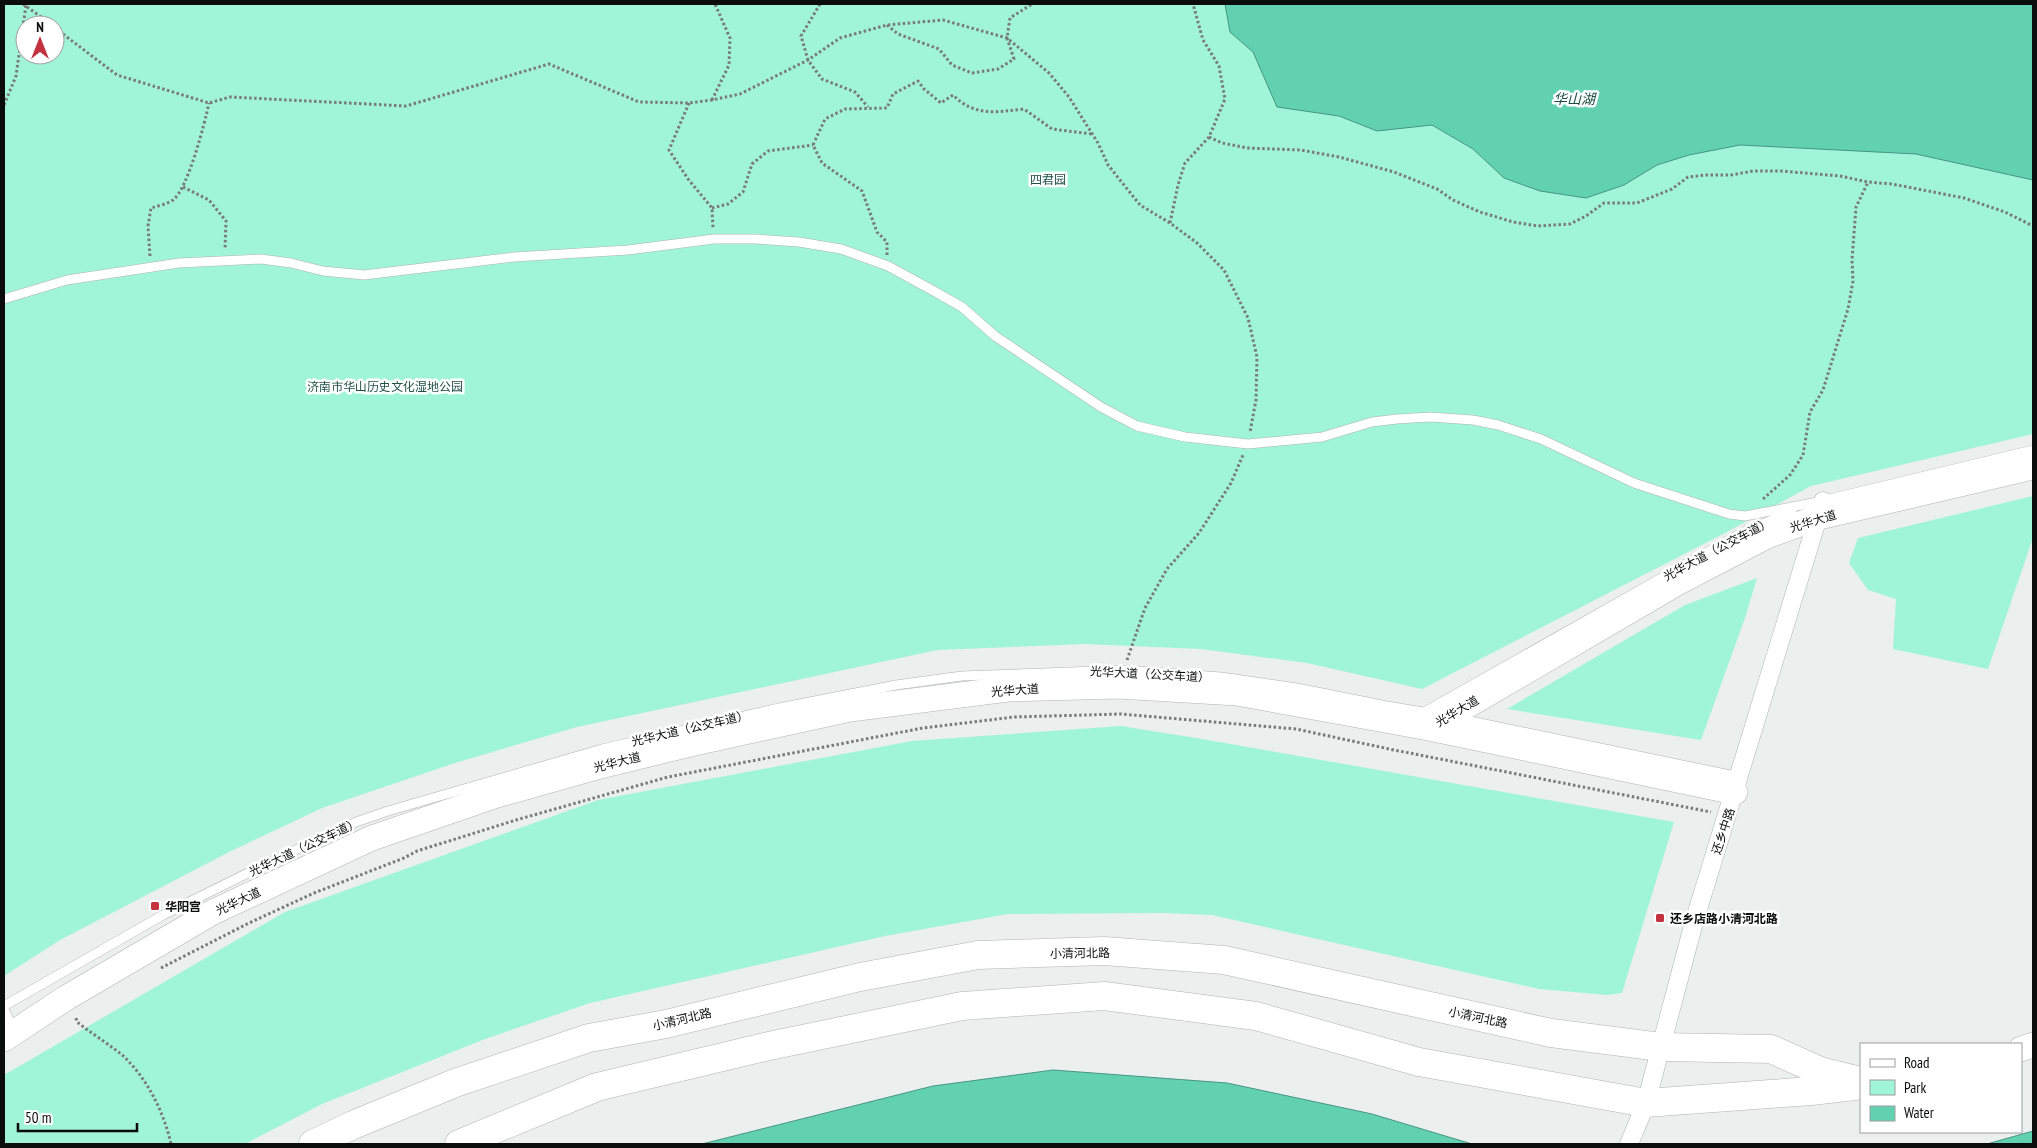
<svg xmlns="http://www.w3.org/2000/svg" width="2037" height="1148" font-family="'PT Sans Narrow','Noto Sans SC',sans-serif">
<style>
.green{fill:#a0f5d8;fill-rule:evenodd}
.water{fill:#61d1b0;stroke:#47967f}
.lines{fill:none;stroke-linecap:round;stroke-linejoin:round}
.service-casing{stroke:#afb3b1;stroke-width:10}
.minor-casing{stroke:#afb3b1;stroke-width:19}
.secondary-casing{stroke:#afb3b1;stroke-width:26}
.primary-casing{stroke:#afb3b1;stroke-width:29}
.path{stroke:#797b7a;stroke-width:3;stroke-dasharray:2.5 2.5;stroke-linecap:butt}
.service{stroke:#fff;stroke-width:9}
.minor{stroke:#fff;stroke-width:18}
.secondary{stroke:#fff;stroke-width:25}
.primary{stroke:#fff;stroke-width:28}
.poi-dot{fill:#c3333f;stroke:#fff;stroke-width:2}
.labels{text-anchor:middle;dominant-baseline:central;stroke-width:5;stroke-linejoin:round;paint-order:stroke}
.park-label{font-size:12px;fill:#225244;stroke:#fff}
.street-label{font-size:12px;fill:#0b0c0c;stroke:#fff}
.poi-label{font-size:12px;font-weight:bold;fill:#0b0c0c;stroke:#fff;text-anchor:start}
.water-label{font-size:14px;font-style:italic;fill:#1b4c3d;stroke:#fff}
</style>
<rect width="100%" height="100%" fill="#ebefed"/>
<!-- green -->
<path class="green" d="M4,4H2033V434L1811,486L1727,532L1422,689L1307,663L1201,649L1084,644L937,650L577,727L455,763L322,808L231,851L60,940L4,976ZM25,25H55V55H25Z
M2033,496V538L1988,669L1893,649L1896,599L1868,590L1849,563L1858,538Z
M1757,578L1746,615L1701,740L1507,709L1685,605Z
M1121,726L1196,738L1674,822L1622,993L1607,995L1539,989L1212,915L1164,913L1008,914L885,936L590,1003L485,1039L322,1104L245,1144H4V1075L285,912L598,800L912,741Z"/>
<!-- water -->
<path class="water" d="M1225,4H2033V180L1916,154L1740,145L1689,155L1657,165L1624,185L1586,198L1540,191L1504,178L1473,149L1432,125L1377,131L1339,116L1277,107L1253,52L1230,32Z
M1053,1070L1227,1083L1372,1114L1472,1144H702L933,1086Z
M2033,1131V1144H1987Z"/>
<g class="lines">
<!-- service casing -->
<g class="service-casing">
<path id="service" d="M4,299L67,280L179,263L261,259L291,263L323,271L364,275L514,257L628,250L714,239H755L799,242L841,249L888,266L932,290L962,307L995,336L1101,407L1137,426L1185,437L1248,444L1322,437L1372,422L1397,419L1430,417L1473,420L1498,425L1541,439L1634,483L1729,514L1745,516L1823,501
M1821,501L2033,450
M1677,569L1745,531L1792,512
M1426,711L1663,577
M1456,718L1740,777
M4,1006L163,915L278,858L356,822L388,811L602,749L779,708L896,685L962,676L1124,670L1221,677L1297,688L1387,706L1441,715
M4,1009L14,1031"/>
</g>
<!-- minor casing -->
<g class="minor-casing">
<path id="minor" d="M1629,1144L1646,1103L1694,922L1823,501"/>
</g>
<!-- secondary casing -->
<g class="secondary-casing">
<path id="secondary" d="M1429,728L1677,583L1767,536L1819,517L2033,467
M4,1039L66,998L213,912L372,838L497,795L600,766L690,744L850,709L1008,689L1118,686L1237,693L1429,728L1735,792
M2021,1049L2033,1045"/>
</g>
<!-- primary casing -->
<g class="primary-casing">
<path id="primary" d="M313,1144L353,1125L455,1083L589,1038L666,1024L860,977L978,955L1104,951L1224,960L1551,1033L1661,1047L1771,1049L1820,1071L1861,1081
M459,1144L597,1087L769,1046L962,1006L1104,996L1256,1016L1419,1062L1646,1103L1811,1091L1855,1086"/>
</g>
<!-- path -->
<path class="path" d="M23,4L52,25
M820,4L801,36L808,60L822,79L855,92L868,107
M887,25L898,34L939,49L952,65L972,73L998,69L1014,59L1007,38L1010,18L1032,4
M55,28L117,75L209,103L230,97L406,106L549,64L639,102L689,103L712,100L740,94L808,60L840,38L887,25L943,20L1007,38L1049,73L1069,97L1098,143L1108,165L1140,205L1170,223L1197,243L1224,270L1248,318L1257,357L1256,400L1250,432
M712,100L729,65L730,38L715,4
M689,103L669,150L688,179L712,208L713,228
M4,105L16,76L26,5
M1209,137L1222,143L1247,148L1301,150L1339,157L1394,172L1437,189L1453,200L1480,212L1513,222L1538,226L1570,224L1586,216L1604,203H1637L1672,189L1688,177L1706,175H1731L1753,171H1781L1840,176L1868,182L1892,184L1964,198L2005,212L2033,226
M183,187L209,200L226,221L225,249
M712,208L728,204L743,192L752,164L768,151L813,145
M1170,223L1178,185L1185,163L1209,137L1225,99L1219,66L1203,40L1193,4
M887,255V242L877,232L862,191L822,163L813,145L825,119L845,109L887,108L893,94L918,81L924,89L941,103L953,95C975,117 996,112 1024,109L1052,129L1092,134
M150,256L148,226L151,208C158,206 167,204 173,200C188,189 205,122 209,103
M1763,499L1790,475L1803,455L1810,412L1823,390L1848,309L1853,281L1852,260L1856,207L1868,182
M1127,660L1145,608L1167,569L1199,533L1231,483L1243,455
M161,968L249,923L314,893L404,858L417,851L516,820L668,777L923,728L1014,717L1121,714L1296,729L1394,750L1711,812
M76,1018L77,1022C91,1033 107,1043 121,1054C146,1076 164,1112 171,1144"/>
<!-- service -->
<use href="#service" class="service"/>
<!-- minor -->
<use href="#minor" class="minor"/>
<!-- secondary -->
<use href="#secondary" class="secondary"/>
<!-- primary -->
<use href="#primary" class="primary"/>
</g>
<!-- markers -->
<g class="poi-dot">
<rect x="150" y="901" width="10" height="10" rx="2.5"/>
<rect x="1655" y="913" width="10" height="10" rx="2.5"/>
</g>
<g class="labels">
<!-- park labels -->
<g class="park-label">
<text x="1048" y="179">四君园</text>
<text x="385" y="386">济南市华山历史文化湿地公园</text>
</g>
<!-- street labels -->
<g class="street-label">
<text transform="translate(1813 521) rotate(-17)">光华大道</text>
<text transform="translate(1717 549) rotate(-28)">光华大道（公交车道）</text>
<text transform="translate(1150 674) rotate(3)">光华大道（公交车道）</text>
<text transform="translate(1015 690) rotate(-4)">光华大道</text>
<text transform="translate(1457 711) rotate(-31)">光华大道</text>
<text transform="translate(690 728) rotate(-13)">光华大道（公交车道）</text>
<text transform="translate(617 762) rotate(-14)">光华大道</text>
<text transform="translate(1723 831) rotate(-72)">还乡中路</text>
<text transform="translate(304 847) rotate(-25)">光华大道（公交车道）</text>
<text transform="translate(238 901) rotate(-25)">光华大道</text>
<text transform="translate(1080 953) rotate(-1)">小清河北路</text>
<text transform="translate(1478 1017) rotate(12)">小清河北路</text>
<text transform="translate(682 1019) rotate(-13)">小清河北路</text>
</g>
<!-- poi labels -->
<g class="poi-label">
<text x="165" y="906">华阳宫</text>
<text x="1670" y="918">还乡店路小清河北路</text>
</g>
<!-- water labels -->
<g class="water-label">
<text x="1574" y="99">华山湖</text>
</g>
</g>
<!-- border -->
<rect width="2037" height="1148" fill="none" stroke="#0b0c0c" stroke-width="10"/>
<!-- legend -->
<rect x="1860" y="1043" width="162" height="90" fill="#ffffff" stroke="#9d9e9e"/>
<rect x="1870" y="1059" width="25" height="8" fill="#ffffff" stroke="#9d9e9e"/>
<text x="1904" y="1068" font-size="15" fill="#0b0c0c">Road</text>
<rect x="1870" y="1080" width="25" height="15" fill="#a0f5d8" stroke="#9d9e9e"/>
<text x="1904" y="1093" font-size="15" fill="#0b0c0c">Park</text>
<rect x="1870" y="1106" width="25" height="15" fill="#61d1b0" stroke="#9d9e9e"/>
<text x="1904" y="1118" font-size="15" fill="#0b0c0c">Water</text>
<!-- north arrow -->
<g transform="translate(40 40)"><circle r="24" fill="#ffffff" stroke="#9d9e9e"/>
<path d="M0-4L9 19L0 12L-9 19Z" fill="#c3333f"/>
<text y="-8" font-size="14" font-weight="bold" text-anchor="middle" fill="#0b0c0c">N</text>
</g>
<!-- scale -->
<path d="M18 1123v8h119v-8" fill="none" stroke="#0b0c0c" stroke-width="2.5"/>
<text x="25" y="1123" font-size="15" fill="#0b0c0c" stroke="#ffffff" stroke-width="4" paint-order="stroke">50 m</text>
</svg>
